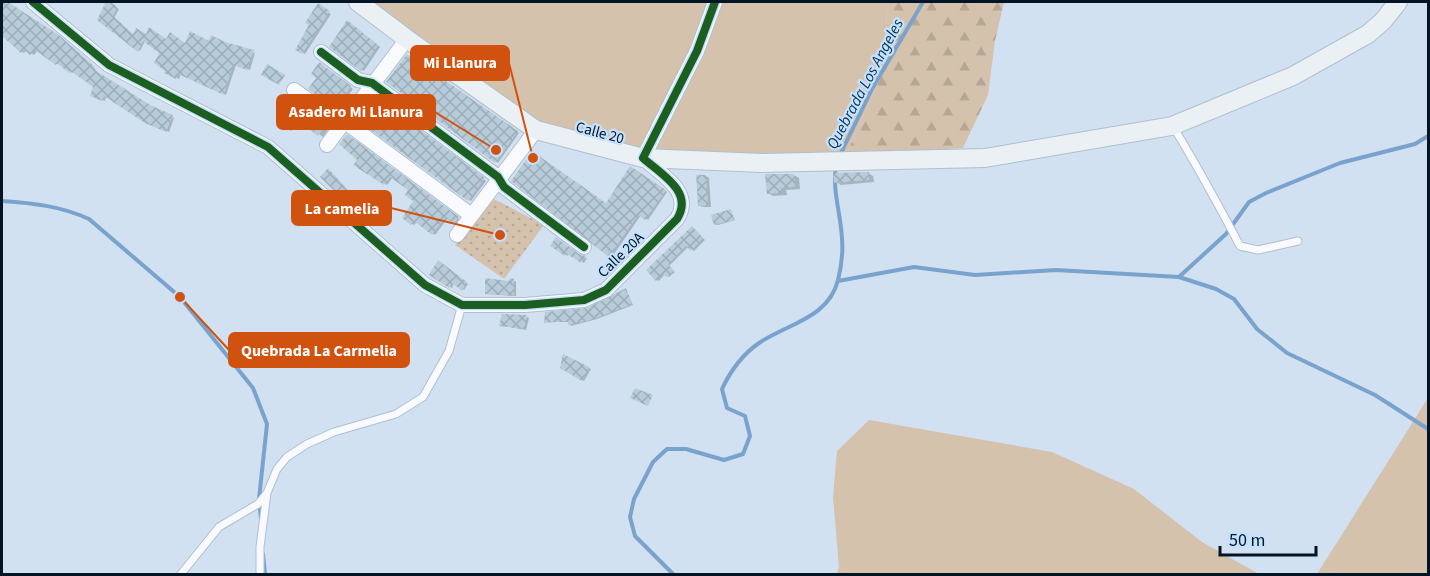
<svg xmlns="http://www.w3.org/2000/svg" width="1430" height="576" font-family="'Source Sans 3',sans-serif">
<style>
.grass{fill:#d5c2ad}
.forest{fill:url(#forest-firs)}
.park{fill:url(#park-dots)}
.shadow{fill:#0003}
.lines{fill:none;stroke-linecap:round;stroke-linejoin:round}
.stream{stroke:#79a3cc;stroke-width:4}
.building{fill:url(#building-cross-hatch)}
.lane-casing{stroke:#afbfcf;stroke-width:9}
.street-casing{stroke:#afbfcf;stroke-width:16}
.secondary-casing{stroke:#afbfcf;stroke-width:20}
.lane{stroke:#f8fafd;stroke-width:7}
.street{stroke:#f8fafd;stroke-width:14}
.secondary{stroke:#eaf0f3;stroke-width:18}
.cycleway-casing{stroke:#c4e1fe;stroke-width:11}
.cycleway{stroke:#1b5e20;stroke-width:8}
.labels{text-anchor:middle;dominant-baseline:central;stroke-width:4.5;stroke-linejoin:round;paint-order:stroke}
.street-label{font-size:15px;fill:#031424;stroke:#c4e1fe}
.water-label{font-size:16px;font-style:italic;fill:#093355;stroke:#c4e1fe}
.leader{fill:none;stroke:#d1520e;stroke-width:2}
.callout-dot{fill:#d1520e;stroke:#c4e1fe;stroke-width:2}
.callout{fill:#d1520e;stroke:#d1520e;stroke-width:2}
.callout-label{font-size:16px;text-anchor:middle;font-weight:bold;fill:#fff}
</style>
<defs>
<pattern id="forest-firs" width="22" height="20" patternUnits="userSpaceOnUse" patternTransform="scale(1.5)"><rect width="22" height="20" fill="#d5c2ad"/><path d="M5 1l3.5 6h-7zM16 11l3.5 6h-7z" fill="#b5a695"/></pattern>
<pattern id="park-dots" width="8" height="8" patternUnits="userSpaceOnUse" patternTransform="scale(1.5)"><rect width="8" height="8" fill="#d5c2ad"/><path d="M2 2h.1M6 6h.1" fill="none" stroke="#b5a695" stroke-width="1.8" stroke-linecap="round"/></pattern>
<pattern id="building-cross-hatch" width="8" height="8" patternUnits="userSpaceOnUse" patternTransform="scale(1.5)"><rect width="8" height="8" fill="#b7cbd9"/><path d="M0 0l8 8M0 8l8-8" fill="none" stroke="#9cadba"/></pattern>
</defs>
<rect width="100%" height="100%" fill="#d1e1f1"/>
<!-- grass -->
<path class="grass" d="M361,2H887L885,68L846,155L656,153L515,116Z
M1428,398V574H1317Z
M869,420L1052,452L1134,489L1202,542L1259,574H837L839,567L833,497L837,451Z"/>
<!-- forest -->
<path class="forest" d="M887,2H1004L995,41L988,95L963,148L846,155L885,68Z"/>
<!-- park -->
<path class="park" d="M494,199L544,225L504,279L455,245Z"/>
<!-- shadow -->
<path class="shadow" d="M2,2H7L63,40L96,70L95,72L152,108L174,118L169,132L149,123L106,96L105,101L92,95L95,87L74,71L72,73L60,64H57L38,50L34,55L27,50L24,53L22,52L2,34Z
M108,2L119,9L114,18L134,35L147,36L186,45L225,43L255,53L250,70L236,65L226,95L181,74L179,79L166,72L161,52L145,41L140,51L99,19Z
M318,6L331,14L305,54L297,49Z
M350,23L380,47L364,71L331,46Z
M408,56L519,133L498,163L388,82Z
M322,65L353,89L339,109L310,89L318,78Z
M375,98L486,181L471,201L359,119Z
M298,105L329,128L323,137L302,121L301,123L298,122L291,131L286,128Z
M347,136L460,220L457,224L448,218L435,235L417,222L414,225L404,218L415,201L410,190L393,177L387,185L355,164L359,160Z
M631,168L667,192L648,220L641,215L612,257L594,244L607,205Z
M330,171L369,214L366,218L364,217Z
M868,173L873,176L874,182L841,185L836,182Z
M794,175L799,178L800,189L786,190L787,195L773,196L768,193Z
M706,176L709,178L711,207H703L700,206Z
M730,211L735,220L718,225L715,224Z
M694,229L705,240L694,251L689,246L669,266L675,272L669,277L665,274L659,281L656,279Z
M552,246L579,256L587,258L584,263L569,253L568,256Z
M439,262L468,284L464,290L454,283L452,288L431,275Z
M513,280L516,282V296L487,294Z
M626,290L633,305L597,319L571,326L569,322H546L588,310Z
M527,317L529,318L526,330L503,326Z
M564,356L591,369L584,381L562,368Z"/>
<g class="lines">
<!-- stream -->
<path class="stream" d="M839,157L872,89L923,2
M2,201C32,203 61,206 89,219L180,297L253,388L267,424L259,499L261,519
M1180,276L1226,234L1249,202L1266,193L1340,163L1415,144L1428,136
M838,281L914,267L975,275L1056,270L1179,277L1216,289L1234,299L1257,329L1287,353L1375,395L1428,429
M263,554L265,574
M673,574L635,536L630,517L634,499L653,462L667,449H686L724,460L743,454L750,436L745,416L727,408L722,389C730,372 743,354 759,343C787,324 829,318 838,280C841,268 843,251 842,239C841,214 832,191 836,167"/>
</g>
<!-- building -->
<path class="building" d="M2,2H8L60,36L95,67L93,69L152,106L173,115L166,132L145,123L104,96L102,101L90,96L93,87L71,71L69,73L57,63L56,65L35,50L30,55L24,50L21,53L2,36Z
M106,2H111L117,7L113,16L133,34L136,28L146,34L149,27L166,39L170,32L185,43L190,31L209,41L211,35L225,42L254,50L247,70L233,65L224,95L178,74L176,79L164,73L165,71L154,63L159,53L143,41L138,52L97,20Z
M318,3L330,11L302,54L295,50L309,25L305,23Z
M347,20L378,45L361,71L329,47Z
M407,54L518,131L495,163L386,82Z
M319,62L351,86L336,109L308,89L316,78L311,74Z
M267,64L285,75L279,85L261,75Z
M375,96L485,178L468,201L357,120Z
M294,101L326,124L318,136L298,120L296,122L293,120L286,129L279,124Z
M347,134L459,217L454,224L445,218L432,235L414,221L411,225L402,218L413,201L405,195L408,190L390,177L384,185L353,165L357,160L339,144Z
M532,151L606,203L630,166L666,190L645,220L638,215L609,257L511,181Z
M328,168L368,212L363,219L320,177Z
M869,172V180L834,183L833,173Z
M765,174H794L795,187L781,188L782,193L767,194Z
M696,175H706L708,206H698Z
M731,209L734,220L714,225L711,215Z
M692,226L703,238L691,251L686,246L668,264L674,271L666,277L663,274L656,281L646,270Z
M556,237L579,254L586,256L581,263L566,253L565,256L550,246Z
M438,260L467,282L462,291L452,283L449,288L429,275Z
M485,278L509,281L510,278L514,279V296L485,294Z
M626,288L632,304L594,319L568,325V321L544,323L545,312L587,308Z
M502,314L527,315L524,329L499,326Z
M563,354L589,367L582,381L560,368Z
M635,388L653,395L648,406L630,398Z"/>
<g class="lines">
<!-- lane casing -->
<g class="lane-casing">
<path id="lane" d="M1174,128C1197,166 1219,206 1240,246L1258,250L1298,241
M181,574L219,527L258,504L267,493L277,469L287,457L307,444L334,432L396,414L423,397L449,351L462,305
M260,574V547L267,493"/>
</g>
<!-- street casing -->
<g class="street-casing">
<path id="street" d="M33,2L109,65L268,147L425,285L462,305H525L584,300L606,290L677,219C694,192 662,175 643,158L697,51L715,2
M321,52L358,80L372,83L498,177L504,187L584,247
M294,90L334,119L344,121L471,215
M327,145L407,39
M457,235L536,130"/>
</g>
<!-- secondary casing -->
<g class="secondary-casing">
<path id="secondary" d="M358,2L407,39L536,130L643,158L762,163L985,158L1172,126L1293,76L1368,34L1383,21L1398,2"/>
</g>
<!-- lane -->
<use href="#lane" class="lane"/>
<!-- street -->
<use href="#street" class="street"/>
<!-- secondary -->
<use href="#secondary" class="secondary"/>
<!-- cycleway casing -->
<g class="cycleway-casing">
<path id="cycleway" d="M33,2L109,65L268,147L425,285L462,305H525L584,300L606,290L677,219C694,192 662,175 643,158L697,51L715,2
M321,52L358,80L372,83L498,177L504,187L584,247"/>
</g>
<!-- cycleway -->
<use href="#cycleway" class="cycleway"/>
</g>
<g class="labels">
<!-- street labels -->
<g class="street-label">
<text transform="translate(600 133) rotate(15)">Calle 20</text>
<text transform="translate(621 255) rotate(-44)">Calle 20A</text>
</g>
<!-- water labels -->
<g class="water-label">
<text transform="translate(865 84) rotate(-62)">Quebrada Los Angeles</text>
</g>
</g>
<!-- callouts -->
<path class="leader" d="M533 158L509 63M496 150L435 112M500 235L391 208M180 297L229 350"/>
<g class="callout-dot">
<circle cx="533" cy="158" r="6"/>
<circle cx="496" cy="150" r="6"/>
<circle cx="500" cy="235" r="6"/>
<circle cx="180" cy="297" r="6"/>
</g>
<g class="callout">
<rect x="411" y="46" width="98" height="34" rx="6"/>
<rect x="277" y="95" width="158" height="34" rx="6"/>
<rect x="292" y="191" width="99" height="34" rx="6"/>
<rect x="229" y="333" width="180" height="34" rx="6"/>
</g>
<g class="callout-label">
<text x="460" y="68">Mi Llanura</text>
<text x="356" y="117">Asadero Mi Llanura</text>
<text x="342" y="214">La camelia</text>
<text x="319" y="356">Quebrada La Carmelia</text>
</g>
<!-- border -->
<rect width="1430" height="576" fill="none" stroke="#031424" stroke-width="6"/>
<!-- scale -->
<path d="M1220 546v9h96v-9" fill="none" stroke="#031424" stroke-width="3"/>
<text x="1229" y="546" font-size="18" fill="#031424" stroke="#c4e1fe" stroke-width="4.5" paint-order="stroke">50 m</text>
</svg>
